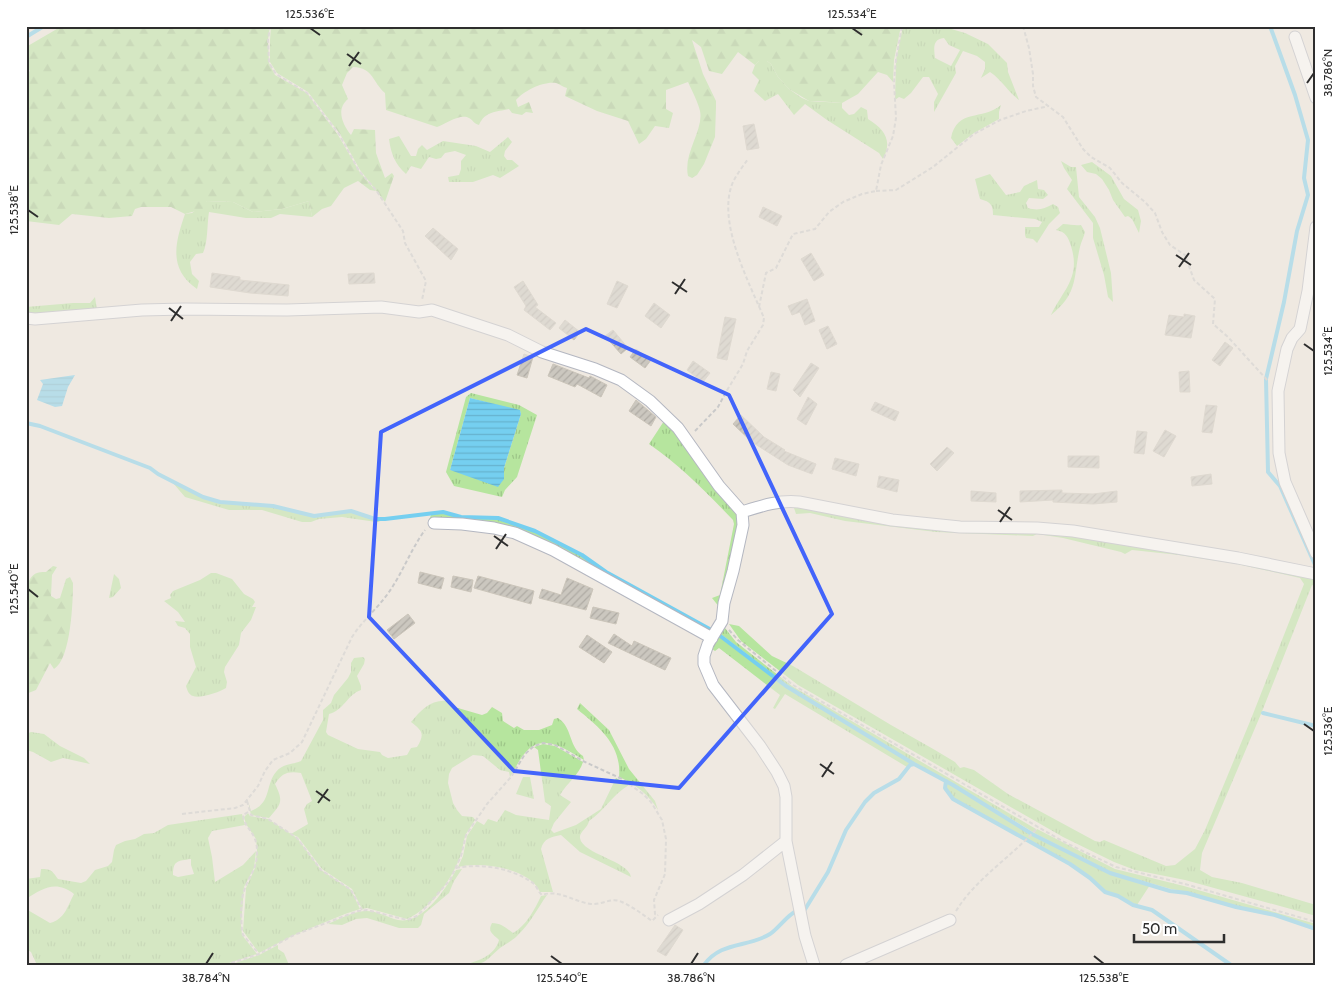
<svg xmlns="http://www.w3.org/2000/svg" width="1342" height="991" font-family="Cabin,sans-serif">
<style>
.grass{fill:url(#grass-tufts);fill-rule:evenodd}
.forest{fill:url(#forest-firs)}
.water{fill:url(#water-rules)}
.lines{fill:none;stroke-linecap:round;stroke-linejoin:round}
.stream{stroke:#75cff0;stroke-width:4}
.building{fill:url(#building-hatch);stroke:#cbc5ba}
.minor-casing{stroke:#b4b7c1;stroke-width:13}
.path{stroke:#c9c9c9;stroke-width:2;stroke-dasharray:4 2.5;stroke-linecap:butt}
.minor{stroke:#fff;stroke-width:11}
.marked{fill:none;stroke:#4264fb;stroke-width:4;stroke-linejoin:round}
.ticks{fill:none;stroke:#2e2e2e;stroke-width:2}
.neatline{fill:none;stroke:#2e2e2e;stroke-width:2}
.ticks-label{font-size:12px;text-anchor:middle;fill:#2e2e2e}
</style>
<defs>
<pattern id="grass-tufts" width="24" height="20" patternUnits="userSpaceOnUse" patternTransform="scale(1.25)"><rect width="24" height="20" fill="#b6e59e"/><path d="M3 7l-1-3M5 7V3M7 7l1-3M15 17l-1-3M17 17v-4M19 17l1-3" fill="none" stroke="#9dc588"/></pattern>
<pattern id="forest-firs" width="22" height="20" patternUnits="userSpaceOnUse" patternTransform="scale(1.25)"><rect width="22" height="20" fill="#b6e59e"/><path d="M5 1l3.5 6h-7zM16 11l3.5 6h-7z" fill="#9dc588"/></pattern>
<pattern id="water-rules" width="6" height="5" patternUnits="userSpaceOnUse" patternTransform="scale(1.25)"><rect width="6" height="5" fill="#75cff0"/><path d="M0 2.5h6" fill="none" stroke="#66b2ce"/></pattern>
<pattern id="building-hatch" width="6" height="6" patternUnits="userSpaceOnUse" patternTransform="scale(1.25)"><rect width="6" height="6" fill="#cbc7bf"/><path d="M-1 1l2-2M0 6l6-6M5 7l2-2" fill="none" stroke="#afaba4"/></pattern>
</defs>
<rect width="100%" height="100%" fill="#efe9e1"/>
<!-- grass -->
<path class="grass" d="M903,26H941L965,33L988,44L1007,63L1008,72L1019,100C1008,92 1002,80 990,72L981,78L985,69V62L977,56L963,51L955,66L956,73L934,112V102L938,94L929,77H923L911,93L904,99L899,97L895,100L896,60ZM944,38L949,45L960,50L951,66L935,58C934,49 932,39 944,38Z
M759,61H767L771,64L778,77L789,89L802,98L809,101L842,103V108L849,115L854,114L861,107L867,110L868,119C884,129 893,140 883,159L879,153L827,120L805,104L794,115L778,94L765,101L754,91L759,80L752,73L755,65Z
M1001,105L999,112V119L974,133L957,146L951,138C957,108 982,121 1001,105Z
M399,136L411,156H416L418,149L422,145L427,150L443,141L476,146L490,152L508,137L512,142L505,151L504,156L507,160H512L519,166L500,178L493,175L473,182H449L448,177L459,175L461,169V161L466,155L455,151L445,153L441,158L436,159L429,157L421,169L411,166L406,174C395,164 391,154 389,139Z
M1061,161L1071,167H1076L1079,197L1095,217L1100,228L1111,273L1113,302L1108,297L1104,275L1093,238V223L1067,189L1072,180L1064,168Z
M1092,162L1111,176L1124,199L1138,210L1141,221L1139,233L1132,219L1128,216L1125,217L1113,200L1109,190L1102,179L1096,174L1087,172L1081,165Z
M990,174L1006,195L1020,192L1024,186L1037,180L1038,189L1044,190L1048,195L1043,199L1029,198L1026,203L1028,208C1038,211 1044,209 1053,204L1058,207L1060,213L1049,224L1037,243L1033,239L1026,238L1025,235V227H1039L1042,222L1035,219L993,215C993,205 991,202 980,199L975,179Z
M207,201L233,202L253,212L282,209L309,201L312,217L280,214L271,218H246L209,212C207,224 208,243 203,253L196,254L190,262L192,274L199,281L197,289C168,269 175,243 185,214L192,213Z
M1063,224C1070,224 1075,226 1081,225L1085,232C1084,237 1081,242 1080,247C1073,277 1079,293 1051,315C1063,290 1081,278 1071,246C1068,237 1066,232 1056,230Z
M95,297L97,310L26,315V307L73,303H90Z
M471,393L519,405L537,415L517,477L505,490L502,497L454,486L446,472L466,397ZM470,398L520,411L521,414L504,468V479L450,470Z
M666,418L738,513L739,520L720,608L712,598L720,595L734,524L733,520C707,493 680,465 649,444Z
M173,483L202,497L226,504H252L287,509L314,517L351,512L375,520H385L376,522L342,517L319,519L311,522H302L262,510H229L185,497Z
M793,505L1055,533L1316,575V587L1312,585L1261,714L1202,853L1200,870L1212,877L1242,883L1316,905V916L1185,880L1135,870L1114,862L1063,837L798,685L741,641L729,624L739,626L772,656L793,666L891,725L935,750L955,762L960,768L964,767L974,770L1008,794L1095,841L1100,842L1104,840L1166,866L1175,865L1195,849L1205,830L1251,719L1304,584L1300,578L1237,564L1179,555L1132,550L1125,554L1121,552L1063,538L1037,534L1033,536L936,532L845,521L810,513L796,514Z
M443,513L461,517L498,519L535,531L581,556L605,572L713,632L711,634L516,531L434,522L428,523L431,515Z
M211,573H216L232,579L244,594L253,599L255,602L252,607H256L251,620L241,633L239,645L225,667L224,672L227,682L226,688C220,692 200,699 193,696C189,695 187,690 186,686L196,667L190,647V634L185,628L178,626L175,621L185,622L178,612L164,601L171,598L170,595L173,591L200,580Z
M114,574L119,579L121,588L113,597L109,598Z
M720,628H725L736,642L792,686L1036,829L1033,832L953,784L914,763L787,685L718,632Z
M716,634L786,686L912,763L907,767L785,694L775,709L773,708L780,695L719,648L715,651L709,647Z
M363,657L365,659L364,664L357,676L361,686V690C348,694 343,711 329,714L326,732L328,735L358,749L380,752L382,755L388,758L407,755L411,748L417,747C426,733 421,730 411,722C421,710 431,699 448,701L451,706L482,715L487,713L492,707L502,713L503,721L514,728L517,726L524,730H539L552,725L554,719L558,718C573,728 568,746 583,756L584,760C565,749 543,732 525,753C519,760 515,769 510,777L509,772L500,770L483,756L473,755L452,768L449,774L448,783L453,803L457,810L462,816L473,817L475,820C472,825 469,829 466,834C463,841 463,849 460,857C451,881 431,908 407,919L367,908L362,909L352,889L322,869L298,837L291,834L308,824L304,809L307,804L312,801L301,773C288,771 282,773 275,784C284,802 281,804 269,818L251,815L248,801L251,811C272,803 265,785 276,772C283,763 292,765 301,761L323,720V710L331,703L334,695L348,678L351,672V663L354,658Z
M580,703L609,730L629,769L655,801L658,810C649,795 635,784 619,777C622,745 599,727 577,709Z
M31,732L44,734L60,746L84,758L90,764L63,758L51,762L33,752L26,750V734Z
M543,744L555,746L583,762C579,775 567,783 560,795L571,802L554,823L551,830L554,833L576,825L601,809L616,778L629,785C612,795 605,810 589,821C588,828 579,832 580,838C582,854 629,861 631,877L580,852L561,835C551,837 544,838 541,849L553,892H540C530,868 480,861 458,867L463,856L467,836L477,821L484,825L488,819L497,822L505,810L516,815L549,820L551,806L545,802L538,750L534,747Z
M523,777H530L534,799L516,794Z
M946,782L1032,834L1027,839L953,799L946,788Z
M248,813L250,816L268,819L297,838L321,870L351,890L360,909L345,914L294,935L259,953L243,931L246,888L255,868L257,851L256,839L246,824L244,817Z
M242,814L245,825L212,831L208,838L212,857L215,882L243,865L256,851L254,868L244,887L241,925L242,935L257,954L223,965H37L31,952L26,949V909L50,923C65,919 67,907 74,894C56,880 43,888 26,899V879L40,877L41,869C52,869 52,871 58,879L81,883L86,881L95,870L108,866L112,862L114,850L116,845L125,841L135,839L144,834L154,833L168,825ZM191,859V865L194,874L178,877L173,875C173,860 178,861 191,859Z
M1037,829L1115,869L1184,886L1316,924V927L1275,914L1236,906L1188,892L1171,889L1111,872L1034,833Z
M1032,834L1110,873L1150,885L1137,905L1118,896L1106,892L1081,871L1027,839Z
M462,869L454,881L449,893L424,914L421,925L418,928H399L367,918L356,919L342,925L328,924C339,919 352,912 364,911C376,910 387,917 398,920C422,925 446,889 456,870Z
M547,895C537,909 530,924 517,936C512,941 505,944 500,948C484,962 486,965 463,965C476,962 495,956 499,940C493,934 487,932 492,923C501,923 506,928 513,933C526,926 535,909 541,896Z
M278,945V949L284,953L289,965H229L259,955Z"/>
<!-- forest -->
<path class="forest" d="M62,26H270L268,40L269,63L275,75L307,93L338,135L359,171L376,191L370,190L358,181L344,188L331,206L322,209L312,217L309,201L282,209L253,212L233,202L207,201L203,209L185,214L171,207H141L135,209L132,216L109,218L72,214L59,225L26,221V74L30,71L26,65V47Z
M271,26H901L894,60L893,82L887,75L878,72L858,94L842,103L817,101H809L789,89L778,77L771,64L767,61H759L755,65L738,52L722,74L709,71L701,47L692,40L703,74L716,101V107L715,137L704,164L697,175L692,178L688,176C683,153 704,130 700,111C698,102 692,91 688,82L666,90V109L673,113L669,128L655,126L646,139L639,144L628,121L597,111L565,96L567,88C563,87 559,84 556,83C543,81 524,91 516,100L518,107L529,102L533,113L526,112L522,115L512,113L509,109C496,112 485,111 479,125C473,123 474,121 469,118C461,113 445,124 437,127L386,110L385,93C372,82 374,68 353,67L347,73L342,85L348,99C336,109 342,124 351,135L354,129L375,130L376,153L385,178L392,173L394,176L385,202L360,170L340,134L308,92L277,73L270,62V40Z
M53,566L57,567L52,575L51,596L56,599L60,598L66,579L70,577L73,583C73,601 71,659 54,669L50,663L36,690L26,694V582L29,581C33,573 37,572 46,572Z"/>
<!-- water -->
<path class="water" d="M75,375L68,387L62,406L55,407L37,400L43,384L40,380Z
M470,398L520,410L521,414L504,468V479L498,487L450,470Z"/>
<g class="lines">
<!-- stream -->
<path class="stream" d="M1270,26L1295,95L1308,140L1304,178L1308,195L1297,231L1284,302L1266,379L1268,472L1280,486L1316,567
M26,37L44,26
M26,423L40,426L150,468L158,474L203,497L220,502L273,506L314,516L351,511L375,519H385L443,512L461,517L498,518L535,531L582,555L606,572L715,632L786,686L914,764L953,785L1032,834L1110,873L1170,891L1187,893L1236,907L1275,915L1316,929
M1263,713L1316,726
M946,781L945,788L953,799L1070,864L1090,878L1105,892L1118,896L1133,905L1152,910L1231,965
M704,965C721,941 747,948 770,934C777,930 790,912 797,911C800,911 802,912 804,911L828,872L846,830L865,802L874,793L899,779L910,765L914,764"/>
</g>
<!-- building -->
<path class="building" d="M754,124L759,148L747,150L743,126Z
M763,207L782,216L777,226L759,217Z
M433,228L458,249L451,260L425,236Z
M811,253L824,275L814,281L801,259Z
M212,273L240,277V280L289,285L288,296L250,293L210,287Z
M374,273L375,283L349,284L348,274Z
M523,281L538,305L535,307L556,323L550,330L524,310L526,306L514,287Z
M617,281L628,286L617,308L607,304Z
M807,299L815,321L805,325L800,312L792,315L788,306Z
M654,303L670,315L661,328L645,316Z
M1184,314L1195,316L1191,338L1165,335L1169,315L1184,317Z
M725,317L736,319L727,360L717,358Z
M565,320L580,332L574,340L559,328Z
M828,326L837,344L827,349L819,330Z
M613,330L628,348L621,354L605,336Z
M1225,342L1233,348L1220,366L1212,360Z
M636,349L651,360L645,368L630,357Z
M524,354L533,357L527,378L517,375Z
M693,361L710,373L703,382L687,370Z
M811,363L819,368L800,397L793,390Z
M553,364L589,378L590,376L607,385L601,397L577,384L575,387L548,376Z
M1189,371L1190,392H1180L1179,372Z
M771,372L780,374L776,391L767,389Z
M808,397L817,404L806,425L797,419Z
M636,400L656,417L651,426L629,411Z
M875,402L899,412L895,421L871,410Z
M1206,405L1217,406L1212,433L1202,432Z
M741,415L764,437L785,450L784,451L816,464L812,474L788,465L752,442L733,424Z
M1165,430L1176,436L1164,457L1153,451Z
M1137,431L1147,432L1144,454L1134,453Z
M947,447L954,453L937,471L930,464Z
M1068,456H1099V468L1068,467Z
M835,458L859,464L856,476L832,469Z
M1211,474L1212,484L1192,486L1191,477Z
M879,476L899,480L897,492L877,487Z
M1062,490V493L1093,494L1117,491V502L1093,504L1053,502V500L1020,502V491Z
M971,491L996,493V502L971,501Z
M420,572L444,578L441,589L418,583Z
M453,576L473,580L471,592L451,587Z
M478,576L534,591L531,604L474,588Z
M567,578L593,589L586,610L539,598L542,589L561,595Z
M593,607L619,613L616,624L590,618Z
M408,614L415,623L394,639L387,630Z
M614,634L632,646L634,641L671,658L665,670L608,643Z
M587,635L612,652L604,663L579,647Z
M675,925L683,930L666,956L657,951Z"/>
<g class="lines">
<!-- minor casing -->
<g class="minor-casing">
<path id="minor" d="M1295,37L1316,98
M1316,227L1308,291L1300,329L1292,338L1287,349L1278,391L1279,453L1285,482L1316,553
M26,318L35,319L142,310L185,309L287,310L381,307L419,312L432,310L508,335L542,352L595,369L621,380L650,401L678,428L719,486L742,512L743,525L733,571L724,603L722,621L708,644L704,656V664L713,685L760,746L777,772L784,786L786,797V841L805,936L814,965
M742,512C761,506 778,500 799,502L892,520L960,527L1037,528L1073,531L1238,558L1316,574
M434,523L462,524L494,528L515,533L553,550L712,638
M669,920L699,904L743,875L786,841
M846,965L950,920"/>
</g>
<!-- path -->
<path class="path" d="M270,26L268,40L269,63L276,74L307,93L339,134L359,171L376,190L403,231L405,243L426,281L422,300
M1023,26L1029,48L1033,74V86L1036,97L1063,117L1083,149L1091,157L1110,168L1122,183L1145,202L1155,213L1162,232L1170,245L1185,255L1194,280L1215,299L1213,324L1228,337L1268,381
M876,191L896,190L933,167L974,134L1000,120L1026,111L1049,106
M759,307L766,273L776,268L793,234L815,229L829,212L843,202L862,194L876,191L881,165L893,136L896,118L894,82L896,60L902,26
M695,431L718,407L726,392L743,364L747,351L763,325L764,318C749,282 716,221 733,182C737,174 743,166 748,159
M729,630L738,640L793,685L1064,842L1116,867L1185,884L1316,922
M247,801L251,815L268,819L297,838L321,870L351,890L362,910
M248,812L243,815C244,829 257,831 257,851C257,870 251,872 245,888C240,900 241,918 242,931L243,935L259,954
M182,814L235,808L243,805L258,786L265,771L273,760L290,753L302,742L352,637C363,620 378,608 389,592C403,572 411,549 425,530
M456,868C481,863 512,868 533,883C537,886 538,892 542,895C559,889 574,902 591,904C602,905 611,897 622,902C633,907 642,914 652,921L658,915
M956,911C977,877 1012,857 1038,827
M225,965L259,954L294,935L358,911L367,910L407,920L417,916L424,909L450,880L461,856L466,835L487,804L511,777L525,754L534,746L543,743L555,745L583,761L622,779L643,794L651,802L662,820L666,839L665,874L654,900L655,914L658,915"/>
<!-- minor -->
<use href="#minor" class="minor"/>
</g>
<!-- marked area -->
<path d="M0 0H1342V991H0ZM586,329L729,395L832,614L679,788L514,771L369,617L381,432Z" fill="#efe9e1" fill-opacity=".55" fill-rule="evenodd"/>
<path class="marked" d="M586,329L729,395L832,614L679,788L514,771L369,617L381,432Z"/>
<!-- ticks -->
<path class="ticks" d="M310,28L320,35M852,28L862,35M347,54L361,64M349,66L359,52M1307,83L1314,73M28,210L38,217M1176,255L1191,265M1179,267L1189,253M672,282L687,292M675,294L685,279M169,308L183,319M171,321L181,306M1304,344L1314,351M998,510L1012,520M1000,522L1010,507M494,536L508,546M496,549L506,534M28,589L38,597M1304,724L1314,731M820,764L834,774M822,777L832,762M316,791L330,801M318,803L328,789M551,956L562,964M1094,956L1104,964M206,964L213,953M691,964L698,953"/>
<!-- border -->
<rect width="1342" height="991" fill="none" stroke="#ffffff" stroke-width="55"/>
<!-- scale -->
<path d="M1134 934v8h90v-8" fill="none" stroke="#2e2e2e" stroke-width="2.5"/>
<text x="1142" y="934" font-size="15" fill="#2e2e2e" stroke="#ffffff" stroke-width="4" paint-order="stroke">50 m</text>
<rect x="28" y="28" width="1286" height="936" class="neatline"/>
<g class="ticks-label">
<text x="310" y="18">125.536°E</text>
<text x="852" y="18">125.534°E</text>
<text transform="translate(1328 73) rotate(-90)" y="4">38.786°N</text>
<text transform="translate(14 210) rotate(-90)" y="4">125.538°E</text>
<text transform="translate(1328 351) rotate(-90)" y="4">125.534°E</text>
<text transform="translate(14 589) rotate(-90)" y="4">125.540°E</text>
<text transform="translate(1328 731) rotate(-90)" y="4">125.536°E</text>
<text x="206" y="982">38.784°N</text>
<text x="562" y="982">125.540°E</text>
<text x="691" y="982">38.786°N</text>
<text x="1104" y="982">125.538°E</text>
</g>
</svg>
